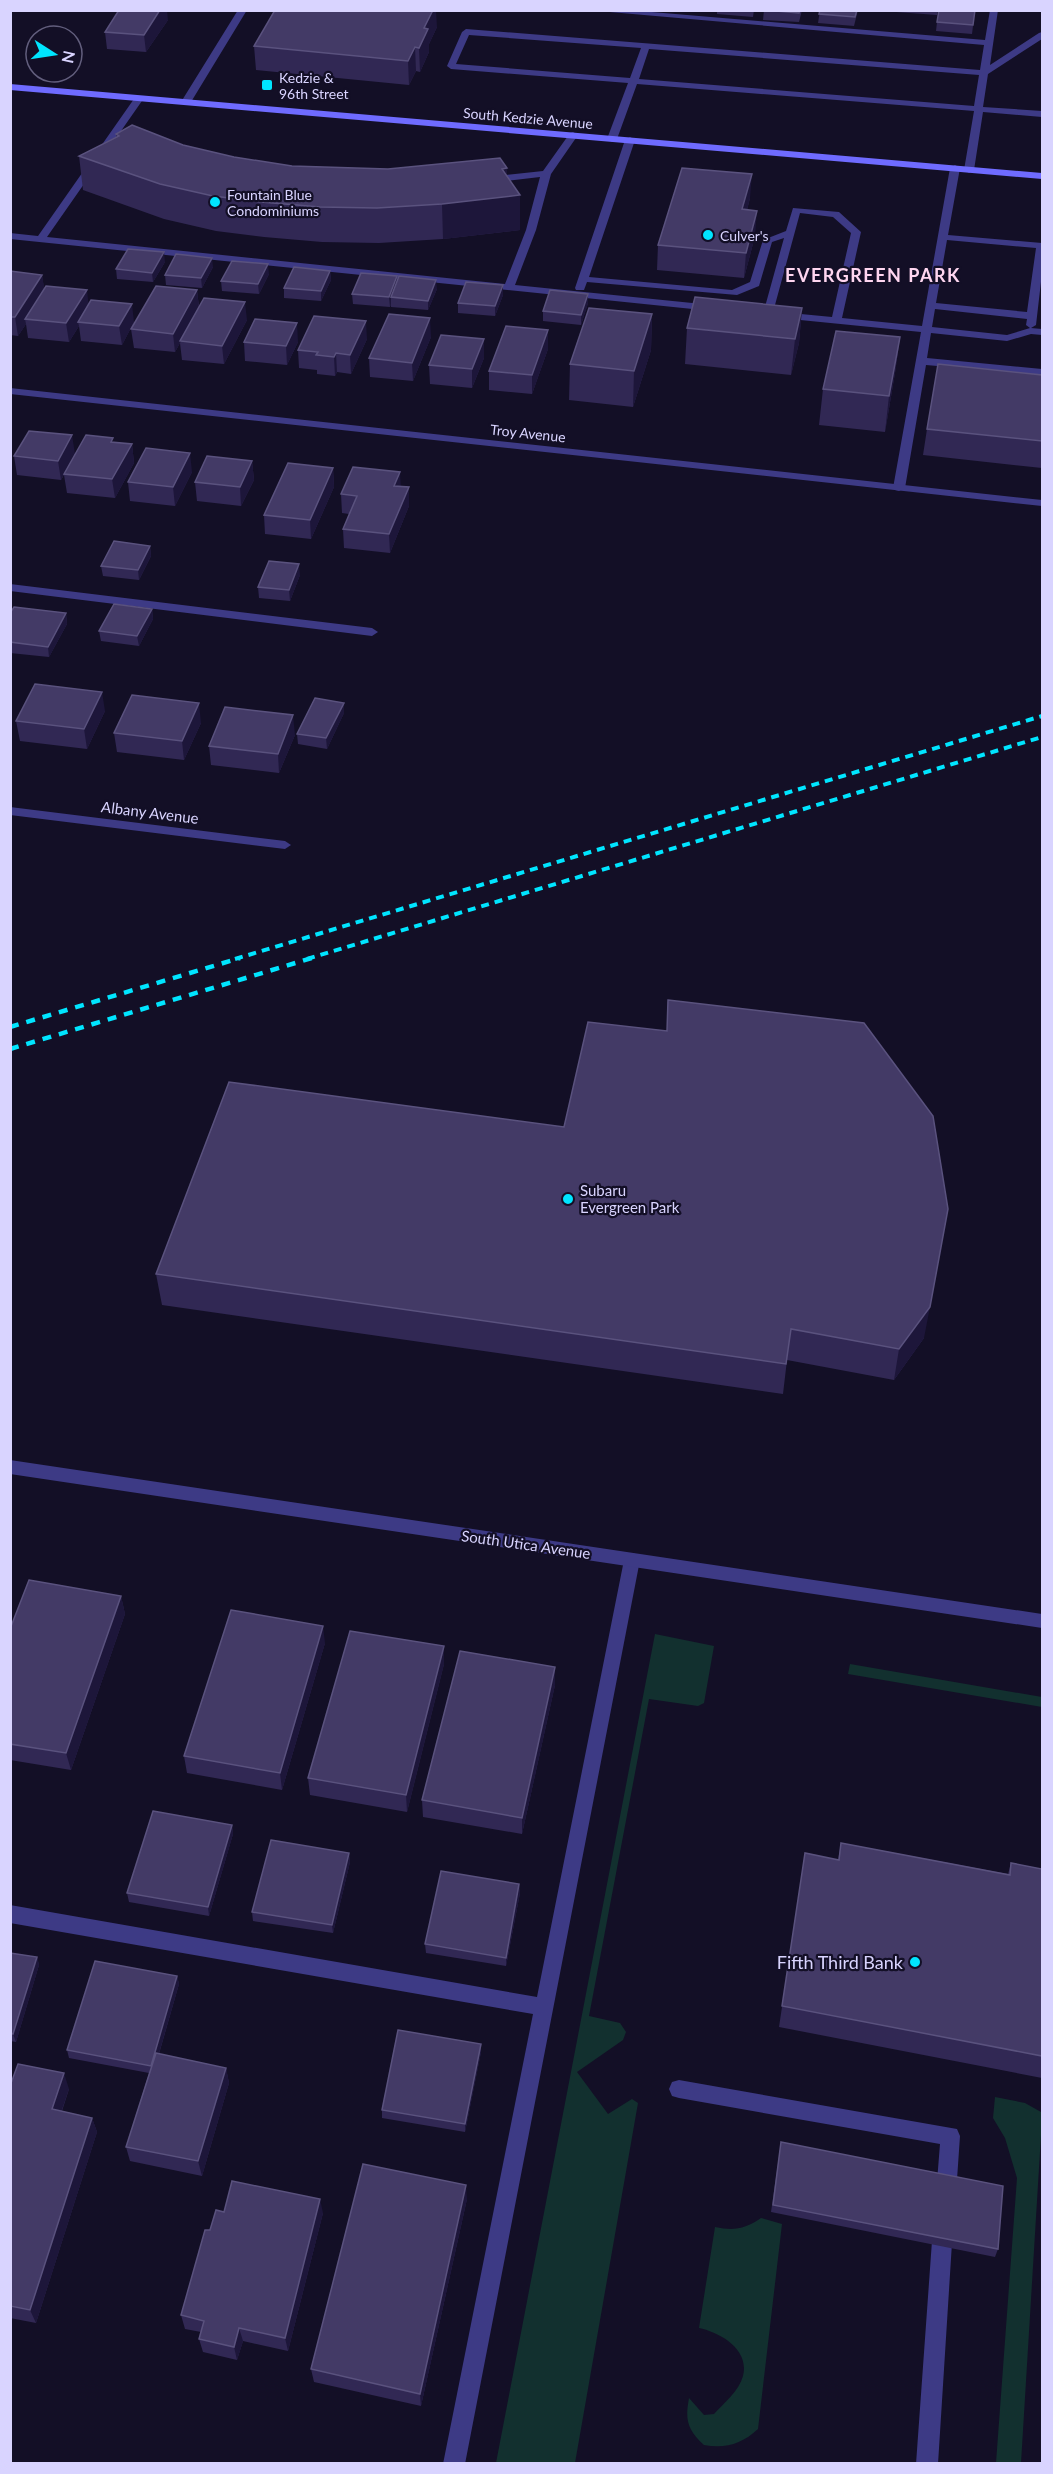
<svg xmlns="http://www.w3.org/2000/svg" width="1053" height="2474" font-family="Lato,sans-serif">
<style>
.green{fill:#12302f}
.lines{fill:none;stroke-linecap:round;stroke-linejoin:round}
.lane{fill:#3d3a85;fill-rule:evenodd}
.street{fill:#3d3a85;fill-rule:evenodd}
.secondary{fill:#6f6bff;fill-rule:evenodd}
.rail-far1{stroke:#00e5ff;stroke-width:4;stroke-dasharray:8 6;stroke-linecap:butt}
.rail{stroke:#00e5ff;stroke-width:4.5;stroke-dasharray:9 8;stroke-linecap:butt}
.wall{fill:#312854}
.shaded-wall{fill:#1d163a}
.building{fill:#433a66;stroke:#5a527e;stroke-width:1.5}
.poi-dot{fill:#00e5ff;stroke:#130f26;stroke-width:2}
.labels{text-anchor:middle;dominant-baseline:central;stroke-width:4.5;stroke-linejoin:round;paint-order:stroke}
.far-poi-label{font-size:14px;fill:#d9d4ff;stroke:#130f26;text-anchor:start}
.far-street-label{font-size:14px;fill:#d9d4ff;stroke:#130f26}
.street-label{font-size:15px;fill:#d9d4ff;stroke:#130f26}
.poi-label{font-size:15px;fill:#d9d4ff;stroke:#130f26;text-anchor:start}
.far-district-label{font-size:18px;font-weight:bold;letter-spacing:1.5px;fill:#ffd6f0;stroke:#130f26}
.near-poi-label{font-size:18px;fill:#d9d4ff;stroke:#130f26;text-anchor:end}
</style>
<rect width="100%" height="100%" fill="#130f26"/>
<!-- green -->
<path class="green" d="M655,1634L714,1646L704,1703L698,1706L649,1699L589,2016L620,2023L626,2032L623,2040L577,2072L608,2114L632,2099L638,2103L575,2463H496Z
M850,1664L1042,1697V1707L848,1674Z
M995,2097L1025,2103L1041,2112L1042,2119L1021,2463H996L1017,2178L1005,2138L993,2118Z
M761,2218L782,2224L758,2429C742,2444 725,2449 704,2445C687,2429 685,2420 689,2398L704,2415L714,2414C724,2403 739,2391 743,2376C750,2349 719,2332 699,2328L715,2227C734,2231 745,2229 761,2218Z"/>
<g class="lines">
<!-- lane -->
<path class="lane" d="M587,10H628L985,40L990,10H998L990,65L1039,33L1042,32V39L988,74L983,107L1042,111V117L983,112L974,170L969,173L964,170L974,111L637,84L617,139L612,142L607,139L628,83L451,69L447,66L462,32L466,29L980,70L984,45ZM469,35L641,48L630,78L456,64ZM649,49L979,75L974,106L639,79Z
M136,96L144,98L47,237L505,284L526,230L540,177L488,183L483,180L488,177L543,171L570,133L573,132L578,135L551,174L536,230L515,285L712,305L717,308L712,311L10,239V233L38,236Z
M630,137L635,140L589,277L732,290L750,282L763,240L786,231L793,208L839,212L861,232L842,318L922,326L950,168L955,165L960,168L948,235L1042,243V273L1036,325L1031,328L1042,329V335L1031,334L1007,341L931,333L927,358L1042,369V375L926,365L905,488L899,491L895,490L893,488L921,332L780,318L775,315L780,312L832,317L851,233L833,217L800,213L772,316L763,314L784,238L772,242L759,286L737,295L587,282L584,290H576L575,288L625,140ZM947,240L1036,248L1027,312L936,303ZM935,309L1027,319L1026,325L1030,328L1007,335L932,327Z
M10,584L372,628L378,632L372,636L10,591Z
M632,1553L638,1555L640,1560L465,2464H443L533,2014L10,1923V1905L537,1997L624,1560L626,1555Z
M679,2080L957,2129L960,2136L956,2194L953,2201L946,2204L939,2201L936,2194L940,2144L679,2098L672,2096L669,2089L672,2082Z
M943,2217L950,2220L953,2227L938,2464H916L933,2227L936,2220Z"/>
<!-- street -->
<path class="street" d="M238,10H247L191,102L183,104L181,102Z
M10,388L1042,500V506L10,394Z
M10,807L285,841L291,845L285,849L10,815Z
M10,1460L1042,1614V1628L10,1474Z"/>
<!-- secondary -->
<path class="secondary" d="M10,84L1042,173V179L10,90Z"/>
<!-- rail-far1 -->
<path class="rail-far1" d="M235,959L1042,716
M307,959L1042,737"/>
<!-- rail -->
<path class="rail" d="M10,1027L240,958
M10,1049L312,958"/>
</g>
<!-- wall -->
<path class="wall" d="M717,10H754L753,17L717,14Z
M764,10H802L799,22L763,20Z
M820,10H858L854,26L818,23Z
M896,10H938L937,15L896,12Z
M975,10L972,34L936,31L937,22Z
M168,20L146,52L107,49L105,32Z
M437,27L429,44V52L420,72L416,71L409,85L256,70L254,46Z
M116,134L183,145L234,157L292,166L507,176L520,230L443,239L379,243L322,242L264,237L216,231L164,219L83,190L79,156L116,137Z
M750,198L747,210L755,236L744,278L657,270L658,245Z
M165,262L153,282L117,279L116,269Z
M213,267L202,288L166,285L165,275Z
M10,271L42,275L44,289L89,304L134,322L122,345L81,341L79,326L69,342L28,338L26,324L18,336L10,335Z
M330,271L331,280L321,301L284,298V288Z
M269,274L259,294L222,291L221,281Z
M397,276L398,281L437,289L428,310L391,307V304L390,307L353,304L352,294Z
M503,285V295L495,316L458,313V303Z
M197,290L199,307L247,320L224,364L182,360L180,343L175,352L134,348L131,329Z
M588,294V303L581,325L543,321V311Z
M802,308L799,343L791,375L685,364L687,328Z
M652,314L651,350L633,407L569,400L570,364Z
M431,337L413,381L370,377L369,358Z
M900,337L895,373L885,432L819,425L823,389Z
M367,339L351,374L337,372L335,376L317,374V370L299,368L298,350Z
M484,339V358L472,388L430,384L429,365Z
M244,342H298L287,365L245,361Z
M548,349L532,394L489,390V371Z
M1042,375V468L923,455L927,429Z
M114,442L132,444L134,463L115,498L67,493L64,475L61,480L17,475L14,456L75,454Z
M252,461L254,480L241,506L197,501L195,482Z
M333,468L334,487L311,539L265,534L264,515Z
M192,472L175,506L130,501L128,482Z
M400,486L409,487V506L390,553L344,548L343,529L349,514L342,513L341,494Z
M150,546L151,556L139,580L103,576L101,566Z
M300,575L290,601L259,598L258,587Z
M152,609L153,619L139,646L101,641L99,631Z
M10,613H66L67,624L49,657L10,653Z
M105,711L87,749L20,741L16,721Z
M344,713L327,749L298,744L297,734Z
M201,723L184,760L117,752L114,733Z
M295,735L279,773L211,765L209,746Z
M668,1000L924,1338L894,1380L787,1360L783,1394L162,1305L156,1274L564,1127L667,1031Z
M121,1596L125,1614L71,1770L10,1760V1629Z
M325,1643L282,1790L187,1773L184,1756Z
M444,1664L407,1812L310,1795L308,1778Z
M555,1685L522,1834L423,1817L422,1800Z
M232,1825L233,1834L209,1916L129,1902L127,1893Z
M841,1843L1008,1874L1011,1863L1042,1869V2078L779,2027L805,1853L838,1860Z
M349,1853L350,1862L333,1933L253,1921L252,1912Z
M519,1884L520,1893L506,1966L426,1953L425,1944Z
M10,1953L37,1957L39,1965L16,2042L10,2041Z
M177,1976L179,1984L159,2054L226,2068L229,2083L202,2176L130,2161L126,2147L149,2073L69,2058L67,2050Z
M481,2044V2052L465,2132L382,2118V2110Z
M10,2086L69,2089L62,2111L92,2118L97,2132L36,2323L10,2318Z
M781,2142L998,2249L995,2257L771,2212Z
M467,2199L421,2406L314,2382L311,2369Z
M224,2212L323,2213L288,2351L243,2341L237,2360L203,2352L199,2339L201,2332L185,2329L181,2315L210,2230Z"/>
<!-- shaded-wall -->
<path class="shaded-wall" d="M160,10H167L168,20L146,52L144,35Z
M433,10H436L437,27L429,44V52L420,72L419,48L424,28Z
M415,47L416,71L409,85L408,61Z
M507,168V197L520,195V230L443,239L442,204L502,169Z
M752,174L750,198L741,234L742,209Z
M757,211L755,236L744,278L746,253Z
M164,252L165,262L153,282L152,273Z
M212,258L213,267L202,288L201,278Z
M268,264L269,274L259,294L258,284Z
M330,271L331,280L321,301V291Z
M42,275L45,293L25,319L26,324L18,336L15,317Z
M397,276L398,286L391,297V304L390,307L389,297Z
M436,280L437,289L428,310V301Z
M503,285V295L495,316V306Z
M87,290L89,308L78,322L79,326L69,342L66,323Z
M197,290L199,309L175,352L173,334Z
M588,294V303L581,325V315Z
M245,302L247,320L224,364L222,346Z
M132,304L134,322L122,345L119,326Z
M802,308L799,343L791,375L795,339Z
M652,314L651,350L633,407L634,371Z
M430,318L431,337L413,381L412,363Z
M366,321L367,339L351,374L350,355Z
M297,323L298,342L287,365L286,346Z
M548,330V349L532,394V375Z
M900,337L895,373L885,432L889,396Z
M484,339V358L472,388V369Z
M336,353L337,372L335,376L334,357Z
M72,435L75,454L61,480L58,461Z
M132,444L134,463L115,498L112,479Z
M190,453L192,472L175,506L173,487Z
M252,461L254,480L241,506L240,487Z
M333,468L334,487L311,539L310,520Z
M400,472L401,491L394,486Z
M409,487V506L390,553L389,534Z
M150,546L151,556L139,580L138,570Z
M299,564L300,575L290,601L289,590Z
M152,609L153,619L139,646L137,636Z
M66,613L67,624L49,657L48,647Z
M102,692L105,711L87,749L84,729Z
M199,703L201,723L184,760L182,741Z
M344,703V713L327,749L326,738Z
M293,715L295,735L279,773L278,754Z
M930,1307L924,1338L894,1380L899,1349Z
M121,1596L125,1614L71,1770L66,1753Z
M323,1626L325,1643L282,1790L280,1773Z
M444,1646V1664L407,1812L406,1795Z
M555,1667V1685L522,1834V1818Z
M232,1825L233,1834L209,1916L208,1907Z
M349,1853L350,1862L333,1933L332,1925Z
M519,1884L520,1893L506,1966V1958Z
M37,1957L39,1965L16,2042L13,2034Z
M177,1976L179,1984L153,2074L151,2066Z
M481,2044V2052L465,2132V2124Z
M226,2068L229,2083L202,2176L198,2161Z
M64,2073L69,2089L57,2124L52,2109Z
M92,2118L97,2132L36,2323L30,2310Z
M466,2185L467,2199L421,2406L420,2394Z
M320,2199L323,2213L288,2351L285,2338Z
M239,2328L243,2341L237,2360L234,2347Z"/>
<!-- building -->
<path class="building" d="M119,10H160L144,35L105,32Z
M275,10H433L424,28L428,29L419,48L415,47L408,61L254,46Z
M764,10H800L799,13Z
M820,10H857L855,17L819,14Z
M939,10H975L973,25L937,22Z
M132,125L183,145L234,157L292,166L388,169L500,158L507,168L502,169L520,195L442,204L377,208L320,207L261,202L213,196L160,184L79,156L119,136L116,134Z
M682,168L752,174L742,209L757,211L746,253L658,245Z
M128,249L164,252L152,273L116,269Z
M176,254L212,258L201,278L165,275Z
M232,261L268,264L258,284L221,281Z
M294,267L330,271L321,291L284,288Z
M10,271L42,275L15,317H10Z
M361,273L397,276L389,297L352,294Z
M399,276L436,280L428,301L391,297Z
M466,282L503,285L495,306L458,303Z
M46,286L87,290L66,323L25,319Z
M156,286L197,290L173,334L131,329Z
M550,290L588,294L581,315L543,311Z
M695,297L802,308L795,339L687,328Z
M204,298L245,302L222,346L180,341Z
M91,300L132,304L119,326L78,322Z
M589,308L652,314L634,371L570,364Z
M389,314L430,318L412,363L369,358Z
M314,316L366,321L350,355L336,353L334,357L316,355L318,352L298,350Z
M255,319L297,323L286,346L244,342Z
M506,326L548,330L532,375L489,371Z
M836,331L900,337L889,396L823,389Z
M441,335L484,339L472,369L429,365Z
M938,364L1042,375V441L927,429Z
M29,431L72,435L58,461L14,456Z
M86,435L113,438L111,442L132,444L112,479L64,474Z
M146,448L190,453L173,487L128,482Z
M207,456L252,461L240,487L195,482Z
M288,463L333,468L310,520L264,515Z
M353,467L400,472L394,486L409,487L389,534L343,529L357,496L341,494Z
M114,541L150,546L138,570L101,566Z
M269,561L299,564L289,590L258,587Z
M114,604L152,609L137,636L99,631Z
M14,607L66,613L48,647L10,642V613Z
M35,684L102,692L84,729L16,721Z
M132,695L199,703L182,741L114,733Z
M315,698L344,703L326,738L297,734Z
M225,707L293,715L278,754L209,746Z
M668,1000L864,1023L933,1116L948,1209L930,1307L899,1349L791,1329L786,1364L156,1274L229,1082L564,1127L588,1022L667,1031Z
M29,1580L121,1596L66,1753L10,1744V1629Z
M231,1610L323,1626L280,1773L184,1756Z
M350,1631L444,1646L406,1795L308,1778Z
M460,1651L555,1667L522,1818L422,1800Z
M153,1811L232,1825L208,1907L127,1893Z
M271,1840L349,1853L332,1925L252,1912Z
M841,1843L1010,1875L1011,1863L1042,1869V2056L782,2006L805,1853L839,1860Z
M441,1871L519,1884L506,1958L425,1944Z
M10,1953L37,1957L13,2034L10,2033Z
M95,1961L177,1976L151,2066L67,2050Z
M398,2030L481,2044L465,2124L382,2110Z
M156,2053L226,2068L198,2161L126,2147Z
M18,2064L64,2073L52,2109L92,2118L30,2310L10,2306V2086Z
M781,2142L1003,2186L998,2249L773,2205Z
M363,2164L466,2185L420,2394L311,2369Z
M232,2181L320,2199L285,2338L239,2328L234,2347L199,2339L204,2321L181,2315L205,2230H210L216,2210L224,2212Z"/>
<!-- markers -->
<g class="poi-dot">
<rect x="261" y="79" width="12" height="12" rx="3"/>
<circle cx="215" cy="202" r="6"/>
<circle cx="708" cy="235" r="6"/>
<circle cx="568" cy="1199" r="6"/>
<circle cx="915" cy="1962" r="6"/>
</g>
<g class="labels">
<!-- far-poi labels -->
<g class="far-poi-label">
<text x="279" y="77">Kedzie &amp;<tspan x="279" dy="16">96th Street</tspan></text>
<text x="227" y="194">Fountain Blue<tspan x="227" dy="16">Condominiums</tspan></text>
<text x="720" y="235">Culver's</text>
</g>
<!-- far-street labels -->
<g class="far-street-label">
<text transform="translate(528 118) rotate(5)">South Kedzie Avenue</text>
<text transform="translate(528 433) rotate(6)">Troy Avenue</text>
</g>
<!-- street labels -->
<g class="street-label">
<text transform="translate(150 812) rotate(7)">Albany Avenue</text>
<text transform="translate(526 1544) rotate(8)">South Utica Avenue</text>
</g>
<!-- poi labels -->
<g class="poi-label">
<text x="580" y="1190">Subaru<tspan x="580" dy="17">Evergreen Park</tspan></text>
</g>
<!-- far-district labels -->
<g class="far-district-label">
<text x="873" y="275">EVERGREEN PARK</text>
</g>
<!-- near-poi labels -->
<g class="near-poi-label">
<text x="903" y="1962">Fifth Third Bank</text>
</g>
</g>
<!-- border -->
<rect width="1053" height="2474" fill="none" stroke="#d9d4ff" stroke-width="24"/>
<!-- north arrow -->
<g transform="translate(54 54) rotate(102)"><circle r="28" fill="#130f26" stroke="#625e7d" stroke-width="1.5"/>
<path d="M0-4.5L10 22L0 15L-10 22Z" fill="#00e5ff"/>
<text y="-9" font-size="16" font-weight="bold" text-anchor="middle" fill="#d9d4ff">N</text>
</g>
</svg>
